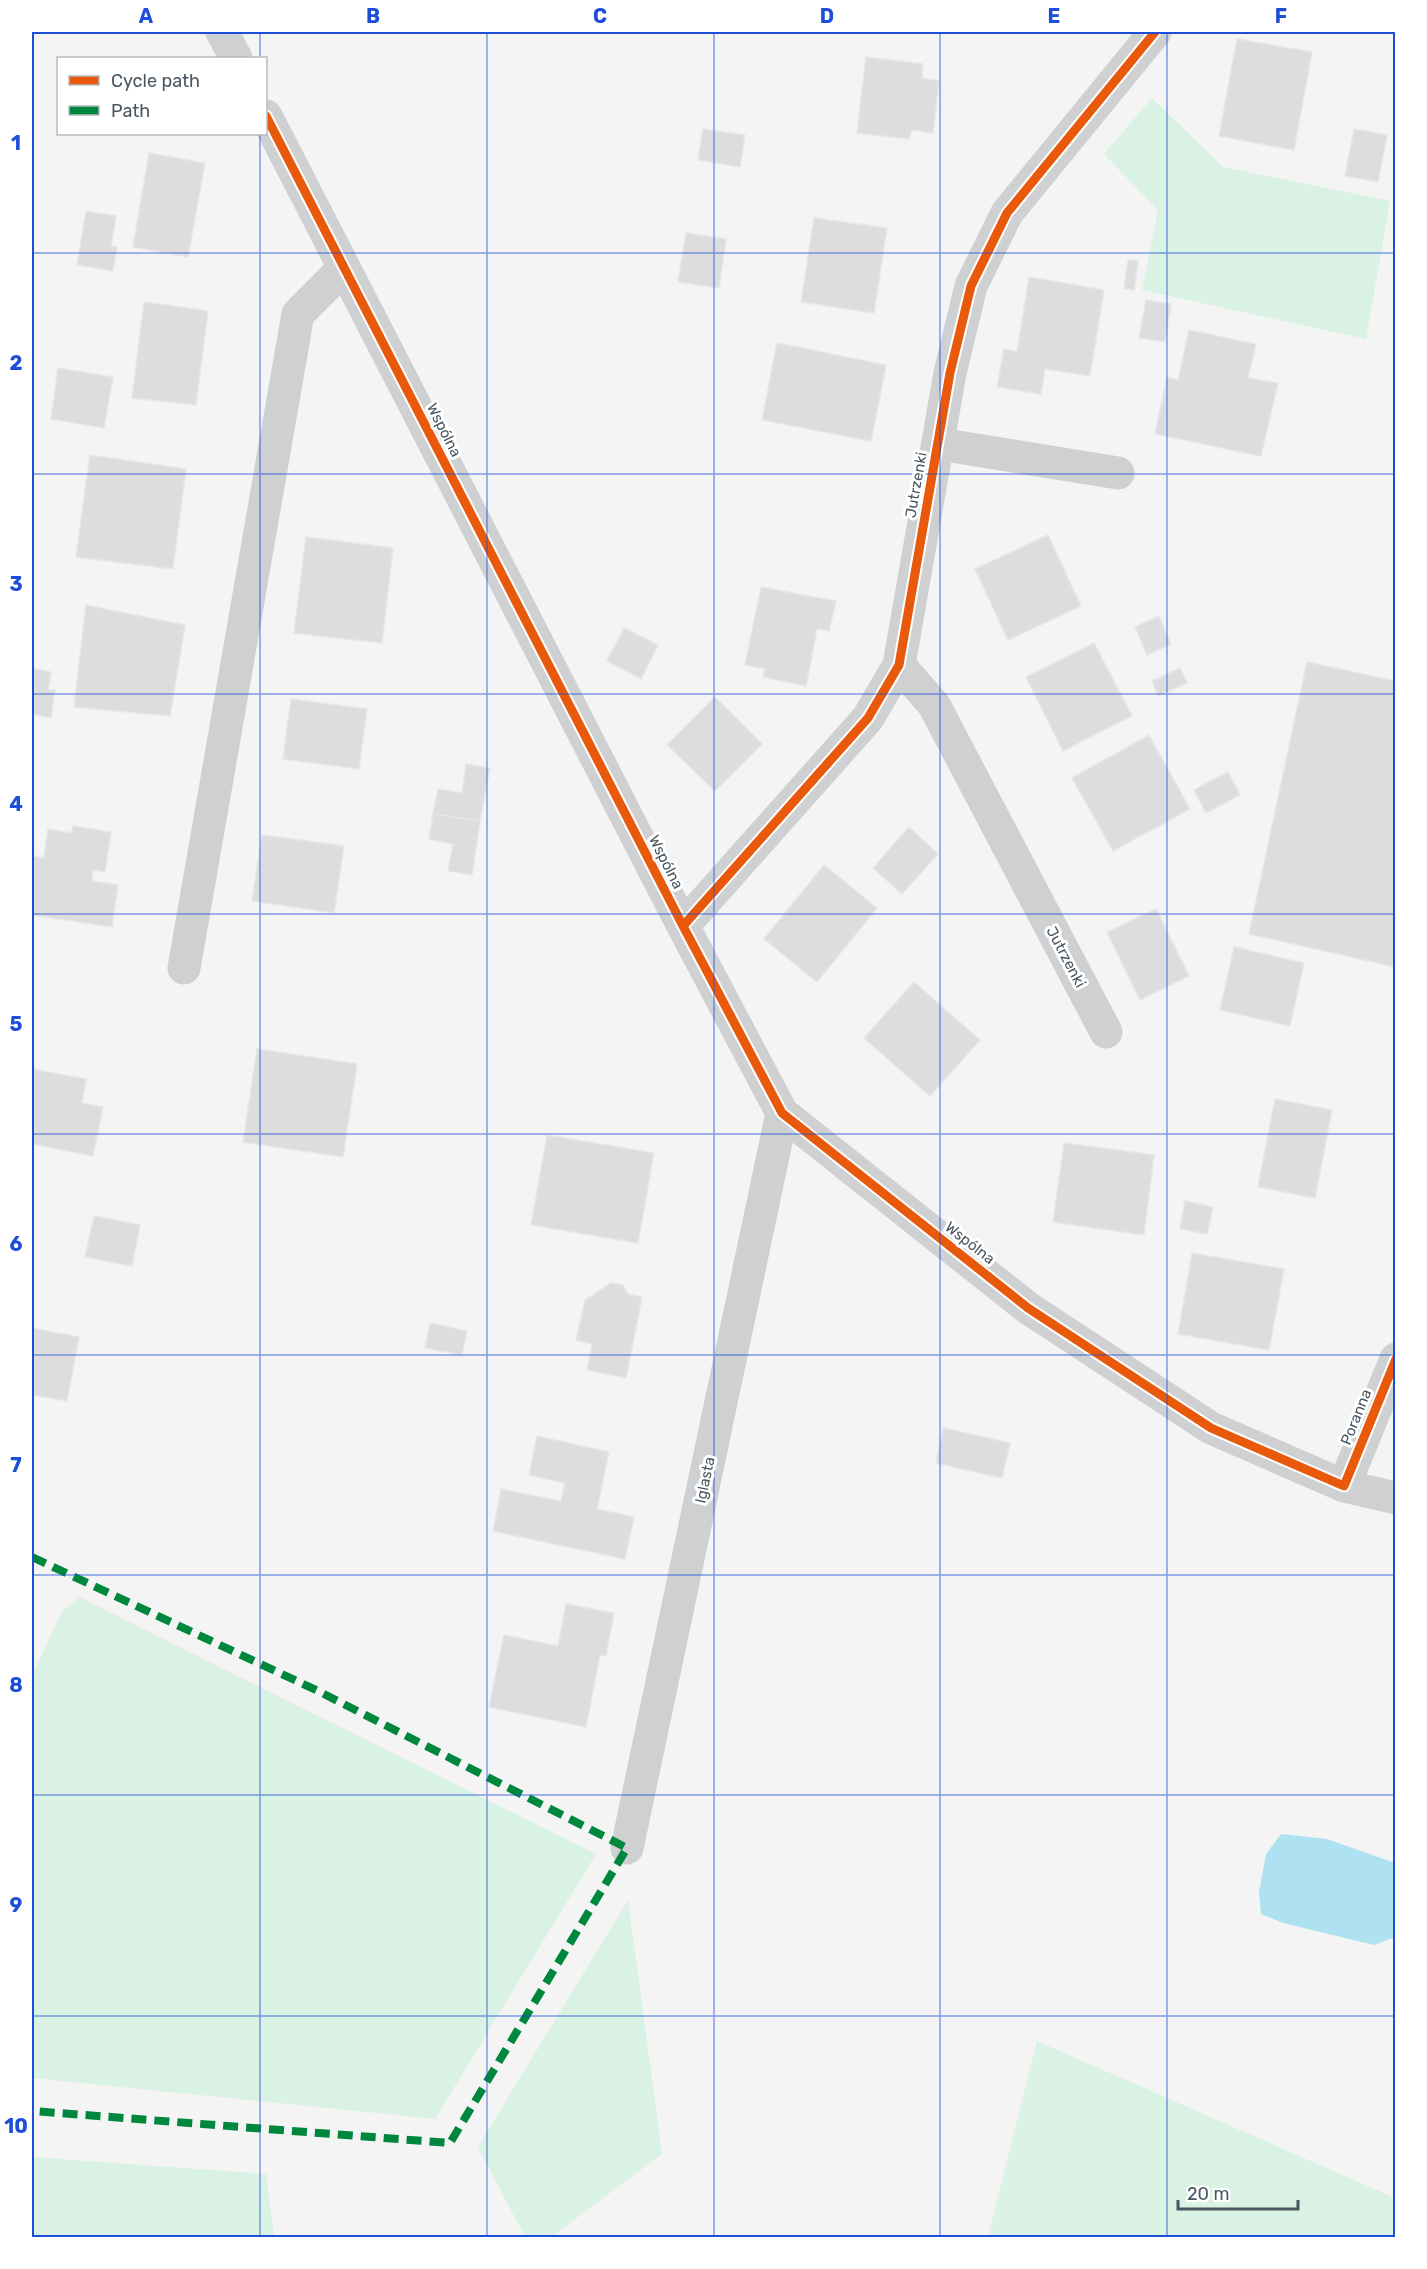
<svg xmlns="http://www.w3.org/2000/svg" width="1427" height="2269" font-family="Rubik,sans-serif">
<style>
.green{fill:#d9f2e3}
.water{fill:#aee2f0}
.building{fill:#ddddde;stroke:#e5e6e7;stroke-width:1.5}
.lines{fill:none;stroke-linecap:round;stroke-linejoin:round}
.minor{stroke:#ced0d2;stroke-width:33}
.quiet{stroke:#00873e;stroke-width:8;stroke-dasharray:15 8;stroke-linecap:butt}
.cycleway-casing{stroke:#fff;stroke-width:13}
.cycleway{stroke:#e8590c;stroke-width:9}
.grid{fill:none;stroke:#1d4ed8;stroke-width:1.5;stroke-opacity:0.55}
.labels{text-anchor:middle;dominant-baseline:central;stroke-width:6;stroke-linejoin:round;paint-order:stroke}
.street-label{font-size:15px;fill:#4a5661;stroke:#fff}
.neatline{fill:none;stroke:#1d4ed8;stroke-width:2}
.grid-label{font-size:20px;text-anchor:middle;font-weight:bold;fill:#1d4ed8}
</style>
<rect width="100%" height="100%" fill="#f4f4f4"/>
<!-- green -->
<path class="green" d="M1152,98L1223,167L1390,201L1366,339L1142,290L1158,210L1104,154Z
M79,1597L596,1854L435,2119L32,2078V1676L62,1611Z
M628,1900L662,2154L551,2237H525L478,2147Z
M1037,2041L1395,2198V2237H988Z
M32,2157L266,2174L274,2237H32Z"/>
<!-- water -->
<path class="water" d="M1281,1834L1327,1839L1395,1863V1937L1374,1945L1283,1923L1261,1914L1259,1892L1266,1854Z"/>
<!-- building -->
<path class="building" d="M1237,39L1312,52L1294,150L1219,136Z
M866,57L923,64L922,78L939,81L933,133L912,130L909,139L857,133Z
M703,129L745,135L740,167L698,160Z
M1354,129L1387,135L1378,182L1345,176Z
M149,153L205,163L188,257L133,247Z
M86,211L116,216L111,246L117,247L113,271L77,265Z
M814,218L887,228L874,313L801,302Z
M686,233L726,239L719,288L678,282Z
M1128,260L1138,261L1134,290L1124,288Z
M1029,277L1104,290L1090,376L1045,369L1041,394L997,387L1004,349L1017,352Z
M1146,300L1171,304L1165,342L1139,338Z
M144,302L208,311L196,405L132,398Z
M1189,330L1256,344L1248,378L1278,383L1261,456L1155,434L1167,377L1178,380Z
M777,343L886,365L871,441L762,420Z
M58,368L113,377L104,428L51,419Z
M90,455L186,469L173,569L76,557Z
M1048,535L1081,606L1008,640L975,569Z
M306,537L393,548L382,643L294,633Z
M761,587L836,601L829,631L817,629L806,686L763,677L765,669L745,665Z
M86,605L185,625L170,716L74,707Z
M1159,616L1171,644L1147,655L1135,627Z
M624,628L658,645L641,679L607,661Z
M1094,643L1132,716L1063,751L1026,677Z
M1307,662L1396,681V967L1249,934Z
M32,668L51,672L48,690H55L51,718L32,714Z
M1180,668L1187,683L1158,696L1152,681Z
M715,697L762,744L715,791L667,745Z
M291,699L367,709L359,769L283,759Z
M1149,735L1190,809L1113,851L1072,778Z
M466,764L490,768L480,821L433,814L438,789L462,793Z
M1228,772L1240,795L1206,813L1194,790Z
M433,814L480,821L472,875L448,871L453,844L429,839Z
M73,826L111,832L105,872L93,870L92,881L118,885L112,927L32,915V856L44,858L48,829L72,833Z
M909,827L938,854L902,894L873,868Z
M262,835L344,846L334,913L252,901Z
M824,865L877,908L817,982L764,939Z
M1156,909L1189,976L1140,1000L1107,932Z
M1234,947L1304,963L1290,1026L1220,1010Z
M914,982L980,1040L930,1096L864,1038Z
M257,1049L357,1064L343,1157L243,1142Z
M32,1069L86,1079L82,1103L103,1107L93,1156L32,1144Z
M1275,1099L1332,1110L1315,1198L1258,1187Z
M547,1135L654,1153L638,1243L531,1225Z
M1064,1143L1154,1155L1144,1235L1053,1222Z
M1185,1201L1213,1207L1207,1234L1180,1229Z
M94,1216L140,1225L132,1266L85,1257Z
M1192,1253L1284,1269L1269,1350L1178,1334Z
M611,1283L623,1285L628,1294L642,1297L626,1378L587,1370L592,1344L576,1340L585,1300Z
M430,1323L467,1331L462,1355L425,1348Z
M32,1328L79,1337L67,1401L32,1395Z
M943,1428L1010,1443L1002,1478L936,1463Z
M537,1436L609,1452L597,1509L634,1517L625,1559L493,1531L501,1489L561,1501L565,1483L529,1475Z
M566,1604L614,1613L606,1656L600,1655L586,1727L489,1707L504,1635L558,1646Z"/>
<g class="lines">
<!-- minor -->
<path class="minor" d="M222,32L236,58
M266,116L683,926L782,1113L1028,1308L1211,1428L1344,1486L1396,1498
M939,444L1118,473
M899,665L934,705L1106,1032
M683,926L868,718L899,665L950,373L971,286L1007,213L1155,32
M184,968L298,314L344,268
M1344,1486L1396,1359
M627,1848L782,1113"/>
<!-- quiet -->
<path class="quiet" d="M32,1557L318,1691L627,1848L450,2143L32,2111"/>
<!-- cycleway casing -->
<g class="cycleway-casing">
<path id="cycleway" d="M266,116L683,926L782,1113L1028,1308L1211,1428L1344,1486L1396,1359
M683,926L868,718L899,665L950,373L971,286L1007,213L1155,32"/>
</g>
<!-- cycleway -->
<use href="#cycleway" class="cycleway"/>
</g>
<!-- grid -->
<path class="grid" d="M260,32V58M487,32V2238M714,32V2238M940,32V2238M1167,32V2238M260,134V2238M32,253H1396M32,474H1396M32,694H1396M32,914H1396M32,1134H1396M32,1355H1396M32,1575H1396M32,1795H1396M32,2016H1396"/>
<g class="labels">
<!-- street labels -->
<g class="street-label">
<text transform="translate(444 430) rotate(63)">Wspólna</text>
<text transform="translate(916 485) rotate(-80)">Jutrzenki</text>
<text transform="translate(666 862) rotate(63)">Wspólna</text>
<text transform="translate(1066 957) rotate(62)">Jutrzenki</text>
<text transform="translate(970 1243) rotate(38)">Wspólna</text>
<text transform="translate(1356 1417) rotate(-68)">Poranna</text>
<text transform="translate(705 1480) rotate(-78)">Iglasta</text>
</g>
</g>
<!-- border -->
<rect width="1427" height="2269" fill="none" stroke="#ffffff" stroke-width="66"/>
<!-- legend -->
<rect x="57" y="57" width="210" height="78" fill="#ffffff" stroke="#b7bbc0" stroke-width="1.5"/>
<rect x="69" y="76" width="30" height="9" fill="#e8590c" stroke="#b7bbc0" stroke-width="1.5"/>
<text x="111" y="87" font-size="18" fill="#4a5661">Cycle path</text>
<rect x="69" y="106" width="30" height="9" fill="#00873e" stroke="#b7bbc0" stroke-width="1.5"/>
<text x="111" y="117" font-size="18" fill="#4a5661">Path</text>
<!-- scale -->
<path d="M1178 2200v9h120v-9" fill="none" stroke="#4a5661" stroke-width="3"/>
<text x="1187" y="2200" font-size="18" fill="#4a5661" stroke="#ffffff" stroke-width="4.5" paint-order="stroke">20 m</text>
<rect x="33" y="33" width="1361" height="2203" class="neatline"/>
<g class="grid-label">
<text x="146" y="23">A</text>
<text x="373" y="23">B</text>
<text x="600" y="23">C</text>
<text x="827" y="23">D</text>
<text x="1054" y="23">E</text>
<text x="1281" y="23">F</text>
<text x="16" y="150">1</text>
<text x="16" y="370">2</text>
<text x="16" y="591">3</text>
<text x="16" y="811">4</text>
<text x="16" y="1031">5</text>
<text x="16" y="1251">6</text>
<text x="16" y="1472">7</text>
<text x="16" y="1692">8</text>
<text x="16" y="1912">9</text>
<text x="16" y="2133">10</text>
</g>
</svg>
